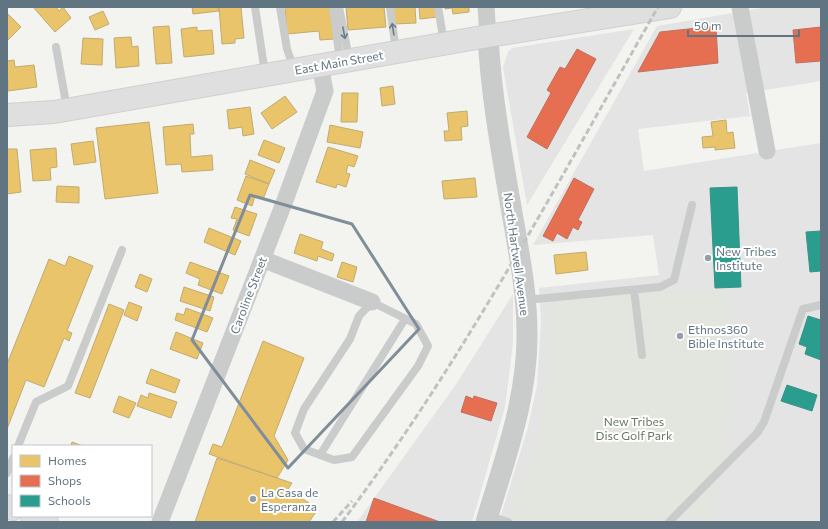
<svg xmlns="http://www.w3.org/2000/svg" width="828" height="529" font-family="Commissioner,sans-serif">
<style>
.built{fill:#e3e4e3}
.green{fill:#e2e6de}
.homes{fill:#e9c46a;stroke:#c0ac71}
.shops{fill:#e76f51;stroke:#bf7060}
.schools{fill:#2a9d8f;stroke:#3a918b}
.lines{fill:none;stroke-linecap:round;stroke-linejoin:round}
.secondary-casing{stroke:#cfd1d0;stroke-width:24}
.service{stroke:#cacccc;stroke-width:8}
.minor{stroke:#cacccc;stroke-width:17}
.tertiary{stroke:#cacccc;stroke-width:21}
.secondary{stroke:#dfdfe0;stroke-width:22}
.rail{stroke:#c0c2c2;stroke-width:3;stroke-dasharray:6 3;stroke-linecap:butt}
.oneway{stroke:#6c7d89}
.marked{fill:none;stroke:#808e99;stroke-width:3;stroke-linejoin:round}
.poi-dot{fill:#94a0a8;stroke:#fff;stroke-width:1.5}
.labels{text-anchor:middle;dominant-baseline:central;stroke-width:4;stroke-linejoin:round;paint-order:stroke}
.street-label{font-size:12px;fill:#617482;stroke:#fff}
.poi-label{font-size:12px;fill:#617482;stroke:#fff;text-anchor:start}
.park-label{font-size:12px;fill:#667960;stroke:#fff}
</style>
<rect width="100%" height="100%" fill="#f3f3f0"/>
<!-- built -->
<path class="built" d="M769,7H821V81L746,93L750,116L638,129L644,171L821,143V522H499L528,427L537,386L541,320L539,288L659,275L653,235L533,245L657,26Z
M634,29L527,205L503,67L508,52L512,48Z
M513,294V343L505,407L472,522H357L457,383Z"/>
<!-- green -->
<path class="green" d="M637,290H727L732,351L727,434L714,522L688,517L676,522H507L512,507L537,443L549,366L547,332L551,302L581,301Z"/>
<!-- homes -->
<path class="homes" d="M33,7H56L59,11L63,7L71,18L55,32Z
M192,7H218L219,11L193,14Z
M219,7H241L244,38L235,39V43L222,44Z
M285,7H331L334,39L320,40L319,31L287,34Z
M346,7H384L386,27L348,30Z
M393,7H415L416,23L394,24Z
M419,7H436L437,17L420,19Z
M445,7H469V12L453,14L452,8L445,9Z
M103,11L109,24L95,30L89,17Z
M7,13L21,27L7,41Z
M169,26L172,63L156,64L153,27Z
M197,27V31L212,30L214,54L184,57L181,29Z
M131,37L132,47L138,46L139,66L116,68L114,38Z
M83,38L103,39L102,65L81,64Z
M14,60L15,67L34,65L37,87L8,91L7,61Z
M393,86L395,104L382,106L380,88Z
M342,93H358L357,122H341Z
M285,96L297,112L272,129L261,113Z
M250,107L254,134L243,136L242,127L229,129L227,110Z
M467,111L468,126L461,127L462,140L445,141L444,131H449L447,113Z
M726,120L727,133L733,132L735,148L715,150V147L703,148L702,137L713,136L711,122Z
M149,122L158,193L105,199L96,128Z
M193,124L194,134H190L191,157L212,155L213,170L182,172L181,164L166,165L163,127Z
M330,125L363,132L360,148L327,142Z
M264,140L285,148L279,163L258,155Z
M93,141L96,162L74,165L71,144Z
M328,147L358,156L354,167L348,165L346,173L350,174L346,187L337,184L336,188L316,182Z
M56,148L57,167L50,168L51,180L33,181L30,150Z
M7,149H17L21,192L7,194Z
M250,160L275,170L269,184L245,174Z
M246,176L269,184L263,199L255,196L252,206L237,200Z
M475,178L477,197L444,199L442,181Z
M57,186L79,187V203L56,202Z
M235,207L257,214L249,236L233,230L237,219L231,218Z
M209,228L241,241L235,255L204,242Z
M300,234L323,242L321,249L334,254L332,261L318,256L317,261L294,253Z
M586,252L588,270L556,274L554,255Z
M69,256L93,266L67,331L72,333L69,341L64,338L44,387L26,380L7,429V364L49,259L65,266Z
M190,262L229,276L222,294L198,285L200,279L186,273Z
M342,262L357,267L353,282L337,277Z
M140,274L152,279L147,292L135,287Z
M184,287L214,297L210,311L180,301Z
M129,302L142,307L137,321L124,315Z
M109,304L124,310L90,398L75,393Z
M186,308L213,318L207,332L175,320L177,313L184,315Z
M176,332L203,343L197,359L170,349Z
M263,341L304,358L274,436L288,460L277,478L209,454L213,444L222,447Z
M151,369L180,380L175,393L146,383Z
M149,393L177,402L171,418L137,406L141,395L148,398Z
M119,396L136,403L129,418L113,412Z
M72,442L83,446H71Z
M217,458L292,483L288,489L318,509L309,522H195Z"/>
<!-- shops -->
<path class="shops" d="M716,26L718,63L638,72L660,32Z
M821,27V61L796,63L793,30Z
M577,49L596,59L547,149L527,137L551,93L547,90L560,67L565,69Z
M574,178L594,189L578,220L582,222L578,230L573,227L567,239L557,233L553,241L543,236Z
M466,396L473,399L474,396L497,403L491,421L461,412Z
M374,498L440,522H366Z"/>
<!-- schools -->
<path class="schools" d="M737,187L741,287L715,288L710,188Z
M821,231V271L810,272L806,232Z
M808,316L821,320V360L805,354L807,347L799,344Z
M787,385L817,395L812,411L781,401Z"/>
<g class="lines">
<!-- secondary casing -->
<g class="secondary-casing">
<path id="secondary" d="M7,115L54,112L488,36L670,7
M7,506L13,509
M32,516L47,522"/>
</g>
<!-- service -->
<path class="service" d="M255,7L265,73
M280,7L287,49L294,69
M333,7L340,61
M339,7L349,59
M390,7L396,51
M438,7L444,43
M56,47L67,109
M634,290L642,355
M526,300L660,287L674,280L692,205
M372,302L416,324L428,346L418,366L352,457L334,460L304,449L295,433L304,409L350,339L359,316Z
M18,446L36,402L68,386L122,250
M320,455L405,319
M7,473L13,458
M489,516L508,522
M669,522L757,433L764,422L803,309L821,305"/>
<!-- minor -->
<path class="minor" d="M486,7L488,36
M740,7L767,151
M262,259L372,302
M160,522L284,203L325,91L320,65"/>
<!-- tertiary -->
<path class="tertiary" d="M486,522C504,461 528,398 527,333C527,293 519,253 512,213C502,155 491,95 488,36"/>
<!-- secondary -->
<use href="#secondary" class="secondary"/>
<!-- rail -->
<path class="rail" d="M333,522L352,501
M342,522C463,361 558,182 658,7"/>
</g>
<!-- one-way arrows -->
<defs><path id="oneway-shaft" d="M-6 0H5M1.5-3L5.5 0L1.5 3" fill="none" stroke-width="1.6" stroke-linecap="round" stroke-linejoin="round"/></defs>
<g class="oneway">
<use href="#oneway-shaft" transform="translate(393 29) rotate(-99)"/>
<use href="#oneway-shaft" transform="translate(344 33) rotate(79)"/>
</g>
<!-- marked area -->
<path class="marked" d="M250,195L352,224L419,329L288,468L192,340Z"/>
<!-- markers -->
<g class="poi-dot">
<circle cx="708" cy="258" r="4"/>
<circle cx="680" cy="336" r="4"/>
<circle cx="253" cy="499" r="4"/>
</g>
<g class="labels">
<!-- street labels -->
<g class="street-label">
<text transform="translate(339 62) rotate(-10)">East Main Street</text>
<text transform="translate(517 254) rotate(82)">North Hartwell Avenue</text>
<text transform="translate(248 295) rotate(-69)">Caroline Street</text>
</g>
<!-- poi labels -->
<g class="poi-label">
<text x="716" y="251">New Tribes<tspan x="716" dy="14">Institute</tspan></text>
<text x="688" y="329">Ethnos360<tspan x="688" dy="14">Bible Institute</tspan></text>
<text x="261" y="492">La Casa de<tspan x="261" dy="14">Esperanza</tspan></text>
</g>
<!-- park labels -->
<g class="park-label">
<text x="634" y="421">New Tribes<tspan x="634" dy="14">Disc Golf Park</tspan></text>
</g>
</g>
<!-- border -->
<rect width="828" height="529" fill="none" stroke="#617482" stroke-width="16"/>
<!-- legend -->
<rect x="12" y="445" width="140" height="72" fill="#ffffff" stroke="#c0c7cd"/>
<rect x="20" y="455" width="20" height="12" fill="#e9c46a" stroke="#c0c7cd"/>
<text x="48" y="465" font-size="12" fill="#617482">Homes</text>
<rect x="20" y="475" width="20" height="12" fill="#e76f51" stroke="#c0c7cd"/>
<text x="48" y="485" font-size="12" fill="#617482">Shops</text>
<rect x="20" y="495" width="20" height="12" fill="#2a9d8f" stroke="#c0c7cd"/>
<text x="48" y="505" font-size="12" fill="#617482">Schools</text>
<!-- scale -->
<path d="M688 30v6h111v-6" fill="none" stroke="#617482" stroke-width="2"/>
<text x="694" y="30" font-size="12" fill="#617482" stroke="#ffffff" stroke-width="3" paint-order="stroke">50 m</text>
</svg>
